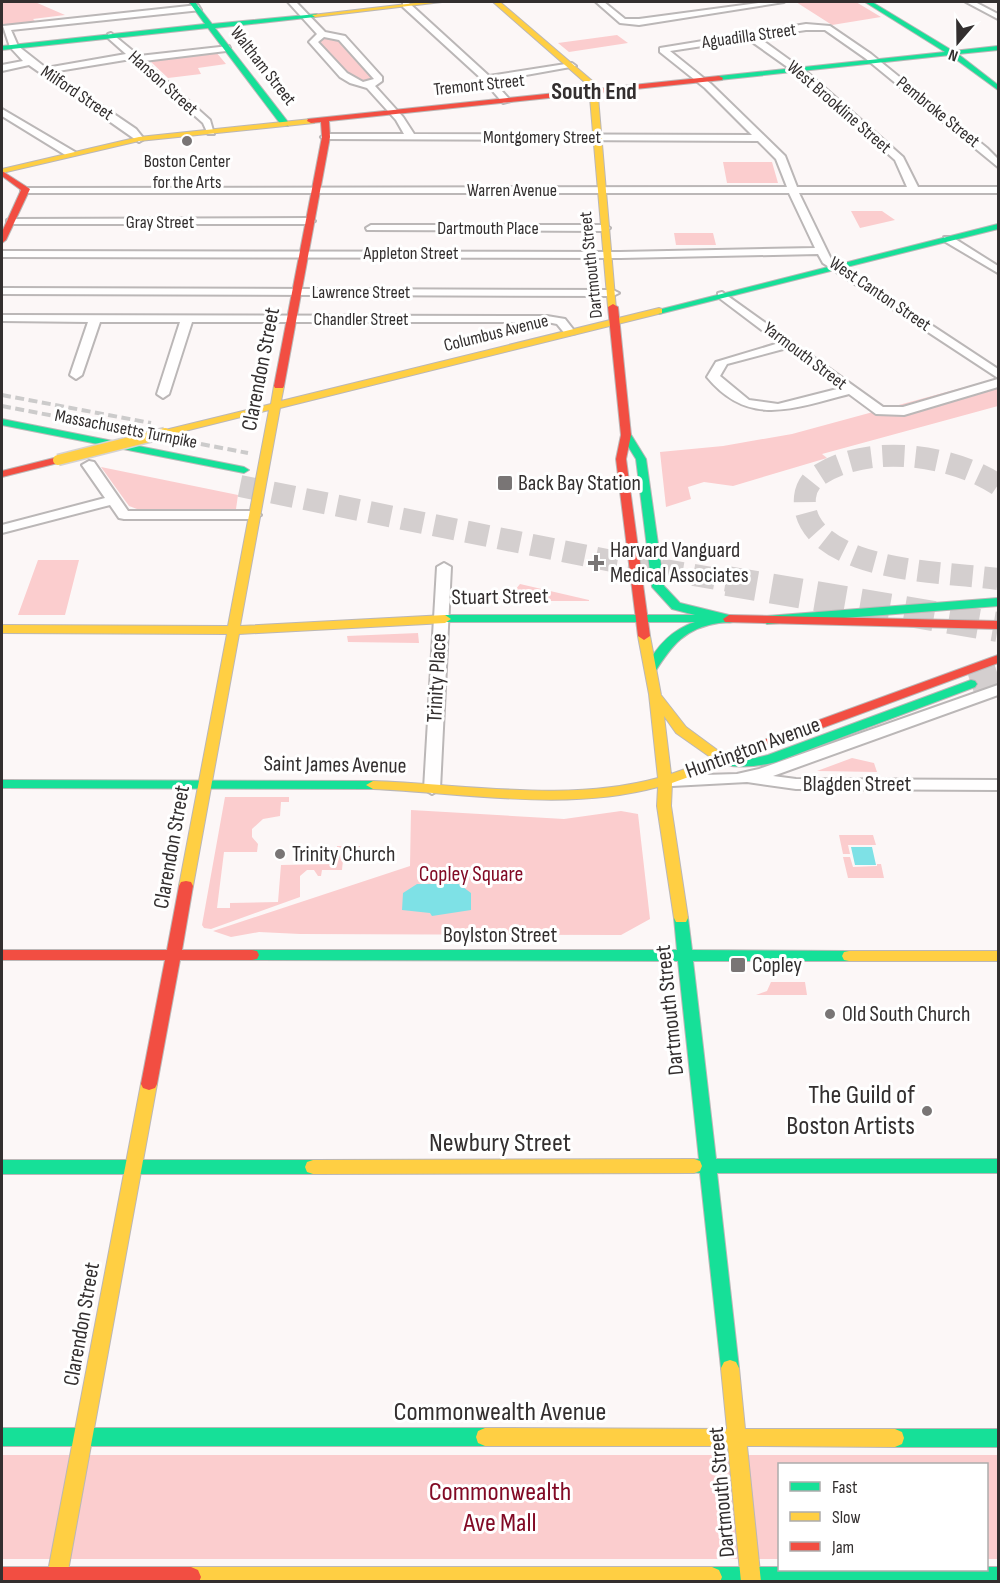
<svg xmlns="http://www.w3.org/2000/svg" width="1000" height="1583" font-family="'Sofia Sans Condensed',sans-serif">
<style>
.green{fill:#fbcdce}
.water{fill:#7ee1e6}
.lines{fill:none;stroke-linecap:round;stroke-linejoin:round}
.highway-tunnel-far1{stroke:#d4cfcf;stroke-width:22;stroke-dasharray:22 11;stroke-linecap:butt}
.highway-tunnel{stroke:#d4cfcf;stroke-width:30;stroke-dasharray:30 15;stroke-linecap:butt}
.street-casing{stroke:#bbb7b7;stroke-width:4}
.fast-casing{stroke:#bbb7b7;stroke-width:2}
.slow-casing{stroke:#bbb7b7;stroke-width:2}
.jam-casing{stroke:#bbb7b7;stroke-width:2}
.street{fill:#fffefe;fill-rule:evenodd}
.fast{fill:#16e098;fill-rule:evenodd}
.slow{fill:#ffcf43;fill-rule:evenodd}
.jam{fill:#f24e42;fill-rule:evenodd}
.rail{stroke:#cccbcb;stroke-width:4;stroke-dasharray:9 4.5;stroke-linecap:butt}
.slow-bridge-casing{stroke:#d5d2d2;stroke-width:13;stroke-linecap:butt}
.slow-bridge{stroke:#ffcf43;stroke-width:10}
.poi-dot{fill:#797575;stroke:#fff;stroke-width:2}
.labels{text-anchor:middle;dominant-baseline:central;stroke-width:6;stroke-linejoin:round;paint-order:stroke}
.far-street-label{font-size:18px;fill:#332f2f;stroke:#fff}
.far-poi-label{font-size:18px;fill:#332f2f;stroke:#fff}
.street-label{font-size:22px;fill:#332f2f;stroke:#fff}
.poi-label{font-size:22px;fill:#332f2f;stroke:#fff;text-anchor:start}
.park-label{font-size:22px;fill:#820a25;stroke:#fff}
.far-district-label{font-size:24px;font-weight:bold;fill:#332f2f;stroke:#fff}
.near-poi-label{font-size:27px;fill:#332f2f;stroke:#fff;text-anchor:end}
.near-street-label{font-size:27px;fill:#332f2f;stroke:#fff}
.near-park-label{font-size:27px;fill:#820a25;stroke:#fff}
</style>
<rect width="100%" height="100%" fill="#fcf7f7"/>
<!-- green -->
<path class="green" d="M2,2H35L65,15L33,19L36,22L2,26Z
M796,2H856L881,17L832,25Z
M617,35L628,43L569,52L558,43Z
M325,38L337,40L374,80L372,82L357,83L319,42Z
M216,52L226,64L198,68L201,74L168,78L149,60Z
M723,162H772L778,183H727Z
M851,211H882L895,220L860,228Z
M674,233H713L716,245H676Z
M998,378V406L822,454L827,458L733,486L704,482L688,487L691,499L666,507L660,452L723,446L792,434Z
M101,467L238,495L236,509H137L129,506Z
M38,560H79L65,615H18Z
M520,584L589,600V601H489L510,596Z
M418,633L419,643L348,642L347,636Z
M852,758L874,763L877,772L817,771Z
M225,797H289V802H281L280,816L263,819L252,829V837L258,844L257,852H224L217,908H230V903L278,902L281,865L336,864L337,846H360L359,856H374V860H343L342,870H322L321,876H318L314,870H307L300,876V897L211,929L204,928L202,925Z
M411,810L564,819L621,811L638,814L650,919L621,935L300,934L259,932L231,937L213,931L410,866Z
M839,835H873L876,845H848L850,854H843Z
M843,857H850L853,867L877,866V864H881L884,878H848Z
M771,982H805L807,995H756L767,991Z
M2,1455H998V1559H987L986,1464H780L779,1559H2Z"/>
<!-- water -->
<path class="water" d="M851,847H872L876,865H855Z
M417,884H459L471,893V910L432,916L430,913L402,910L403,893Z"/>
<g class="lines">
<!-- highway-tunnel-far1 -->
<path class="highway-tunnel-far1" d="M998,485C952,454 868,443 819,475C811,479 806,488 805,497C802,529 831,547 858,557C903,573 951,573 998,579
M240,486L612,561L735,582"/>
<!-- highway-tunnel -->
<path class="highway-tunnel" d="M727,581L998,627
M971,684L998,675"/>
<!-- street casing -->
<g class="street-casing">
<path id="street" d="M288,2H296L325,32L345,36L382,77V81L375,86L403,117L414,134L752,135L705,88L660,52V48L806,24L830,26L871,54L987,148L998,159V167L865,58L825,30H806L758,37L809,74L903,157L918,187H998V193H799L831,259L998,369V378L823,263L818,254L620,258L2,257V251L620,252L815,248L789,193H21V189L25,188L787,187L776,159L758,141L323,139L321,137L326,134H404L396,120L367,88L350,83L340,77L309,42L317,34ZM324,37L339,40L374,79L363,82L347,73L318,42ZM748,39L803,78L895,160L907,187H797L785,156L711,84L670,51Z
M596,2H604L625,19H639L766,2H784L639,25L620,23Z
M966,2H975L998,14V19Z
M403,3H409L489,76L572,63L576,66L493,81L511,101L503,103L484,81L403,7Z
M198,5L201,10L11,30L18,46L46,68L126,54L108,38V34L111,33L139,56L229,46L230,48L226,51L144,61L210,120L214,134H208L203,123L131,59L52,72L136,129L144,139L139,142L29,65L2,71V65L23,61L10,47L3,26Z
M2,109L75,152L76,154L67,156L2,116Z
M11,219L310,218L315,221L310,224H7V220Z
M371,225H605L610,228L605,231L367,230L366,228Z
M944,237H952L998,266V273L944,241Z
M2,288L613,290L619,293L613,296L2,294Z
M722,292L883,407H903L998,379V387L904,415L876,414L849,394C794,408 749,428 707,377L716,362L779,343L718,297V293ZM787,348L841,388L778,404L749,400L720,376L727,364Z
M2,315L547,316L565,319L576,333L566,335L557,324L547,322H192L169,394L163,398L157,394L180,322H100L82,375L76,379L70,375L88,322L2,321Z
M89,461L94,462L128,511H254L261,515L254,519H124L119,518L110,505L2,533V525L105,498L82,465Z
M444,563L451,567L440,789L432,794L424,789L437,567Z
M998,685V695L773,776L796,779L998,780V790L796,789L747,782L672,786L664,781L672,776L737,774L759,769Z"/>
</g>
<!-- fast casing -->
<g class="fast-casing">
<path id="fast" d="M189,2H195L212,24L317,14L315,17L215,28L288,122V126H282L208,28L2,50V46L205,24Z
M865,2H872L953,51L998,46V50L958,54L998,85V90L950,55L719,80L715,78L719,76L945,52Z
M998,224V229L659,314L654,311Z
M2,419L244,467L249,470L244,473L2,425Z
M626,432L630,433L646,459L664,586L680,603L733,616L735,619L733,622C728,623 724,622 719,623C685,628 672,645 655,672L651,673L645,669C656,647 671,630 695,622H441L439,619L445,615H695L672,609L652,587L636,459L621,435Z
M998,598V606L767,624L761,620L767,616Z
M971,680L975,681L977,684L975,687L776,762C761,766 726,771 714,759L721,755L751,759L768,755Z
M2,780L373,781L380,785L373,789L2,788Z
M681,913L686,914L688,918L692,950L849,951L854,952L856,956L854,960L849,961H693L716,1159H998V1173H717L739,1368L736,1374L730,1376L724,1374L721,1368L700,1173L688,1171L686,1166L688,1161L699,1159L678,961L252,960L247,959L245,955L247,951L252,950H677L674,918L676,914Z
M2,1160H313L319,1162L321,1167L319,1172L313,1174H2Z
M2,1428H485L492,1431L494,1437L492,1443L485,1446H2Z
M895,1429H998V1447H895L888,1444L886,1438L888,1432Z
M712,1567H780V1570H986V1567H998V1582H704L702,1577L705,1570Z"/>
</g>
<!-- slow casing -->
<g class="slow-casing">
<path id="slow" d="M424,2H442L315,17L312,15Z
M493,2H500L597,85L616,309L608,307L589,86Z
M311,119L315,121L314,123L139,141L2,173V169L139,137Z
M659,308L662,309V313L280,408L240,626L445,615L451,619L445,623L239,634L193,886L191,890H181L179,886L227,634L2,633V625L228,626L269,410L165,436L160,433L161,431L271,404L274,386L279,383L284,386L281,401Z
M644,632L650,636L661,695L686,727L724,755L747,747L754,751L752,754L672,783L671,806L688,918L686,922H676L674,918L657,806L658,787C566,812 467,793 373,789L366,785L373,781C467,784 566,803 658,778L649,694L638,636ZM664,716L676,733L713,759L671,774Z
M849,951H998V961H849L844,960L842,956L844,952Z
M149,1078L155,1080L157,1084L66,1582H46L141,1084L143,1080Z
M694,1159L700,1161L702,1166L700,1171L694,1173L313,1174L307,1172L305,1167L307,1162L313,1160Z
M730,1360L736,1362L739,1368L745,1429H895L902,1432L904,1438L902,1444L895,1447L747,1446L761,1582H741L728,1446H485L478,1443L476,1437L478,1431L485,1428L727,1429L721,1368L724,1362Z
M191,1567H712L719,1570L722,1577L720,1582H183L181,1577L184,1570Z"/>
</g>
<!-- jam casing -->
<g class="jam-casing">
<path id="jam" d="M719,76L723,78L722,80L329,121L330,137L284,386L283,388H275L274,386L322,137L321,122L311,123L307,121L308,119Z
M2,171L30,189L6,240L2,243V232L21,190L2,176Z
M613,304L618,307L631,435L626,459L650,636L644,640L638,636L616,459L621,435L608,307Z
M58,457L62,458V462L2,477V471Z
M729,615L998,621V629L725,622L723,619Z
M998,655V663L752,754H742L740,751L742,748Z
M186,881L191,882L193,886L182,950H252L257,951L259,955L257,959L252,960H180L157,1084L155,1088L149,1090L143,1088L141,1084L165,960H2V950H167L179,886L181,882Z
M2,1567H191L198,1570L201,1577L199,1582H2Z"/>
</g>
<!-- street -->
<use href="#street" class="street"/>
<!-- fast -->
<use href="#fast" class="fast"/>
<!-- slow -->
<use href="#slow" class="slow"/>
<!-- jam -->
<use href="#jam" class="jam"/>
<!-- rail -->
<path class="rail" d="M2,395L151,423
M2,406L248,453"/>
<!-- slow-bridge casing -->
<g class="slow-bridge-casing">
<path id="slow-bridge" d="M58,460L165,433"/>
</g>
<!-- slow-bridge -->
<use href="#slow-bridge" class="slow-bridge"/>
</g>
<!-- markers -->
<g class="poi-dot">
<circle cx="187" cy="141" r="6"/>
<rect x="497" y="475" width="16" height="16" rx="3"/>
<path d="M593 554h6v6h6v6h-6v6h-6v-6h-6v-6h6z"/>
<circle cx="280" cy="854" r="6"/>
<rect x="730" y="957" width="16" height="16" rx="3"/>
<circle cx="830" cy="1014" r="6"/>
<circle cx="927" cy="1111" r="6"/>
</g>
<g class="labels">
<!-- far-street labels -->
<g class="far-street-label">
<text transform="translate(749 36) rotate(-8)">Aguadilla Street</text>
<text transform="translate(263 66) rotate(52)">Waltham Street</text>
<text transform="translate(163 83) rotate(42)">Hanson Street</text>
<text transform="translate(479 85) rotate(-6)">Tremont Street</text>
<text transform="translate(77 93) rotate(34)">Milford Street</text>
<text transform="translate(839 107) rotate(41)">West Brookline Street</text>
<text transform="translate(938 112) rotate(39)">Pembroke Street</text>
<text x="542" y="137">Montgomery Street</text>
<text x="512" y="190">Warren Avenue</text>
<text x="160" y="222">Gray Street</text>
<text x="488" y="228">Dartmouth Place</text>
<text x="411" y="253">Appleton Street</text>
<text transform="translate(591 265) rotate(-96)">Dartmouth Street</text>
<text x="361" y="292">Lawrence Street</text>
<text transform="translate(880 294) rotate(34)">West Canton Street</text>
<text x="361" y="319">Chandler Street</text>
<text transform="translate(496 333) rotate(-14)">Columbus Avenue</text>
<text transform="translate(805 356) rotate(37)">Yarmouth Street</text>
<text transform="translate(126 429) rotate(11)">Massachusetts Turnpike</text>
</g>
<!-- far-poi labels -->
<g class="far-poi-label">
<text x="187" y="161">Boston Center<tspan x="187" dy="21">for the Arts</tspan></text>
</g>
<!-- street labels -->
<g class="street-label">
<text transform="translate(261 369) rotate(-79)">Clarendon Street</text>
<text transform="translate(500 597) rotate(-1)">Stuart Street</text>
<text transform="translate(437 678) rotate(-87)">Trinity Place</text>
<text transform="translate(753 748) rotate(-20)">Huntington Avenue</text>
<text transform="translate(335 765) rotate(1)">Saint James Avenue</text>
<text x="857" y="784">Blagden Street</text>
<text transform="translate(172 847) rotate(-80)">Clarendon Street</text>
<text x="500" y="935">Boylston Street</text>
<text transform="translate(670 1010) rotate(-96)">Dartmouth Street</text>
<text transform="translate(82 1324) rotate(-80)">Clarendon Street</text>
<text transform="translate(722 1492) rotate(-95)">Dartmouth Street</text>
</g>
<!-- poi labels -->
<g class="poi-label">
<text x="518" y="483">Back Bay Station</text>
<text x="610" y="550">Harvard Vanguard<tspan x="610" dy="25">Medical Associates</tspan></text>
<text x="292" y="854">Trinity Church</text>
<text x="752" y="965">Copley</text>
<text x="842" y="1014">Old South Church</text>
</g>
<!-- park labels -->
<g class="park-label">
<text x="471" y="874">Copley Square</text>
</g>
<!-- far-district labels -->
<g class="far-district-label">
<text x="594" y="91">South End</text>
</g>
<!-- near-poi labels -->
<g class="near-poi-label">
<text x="915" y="1095">The Guild of<tspan x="915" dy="31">Boston Artists</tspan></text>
</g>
<!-- near-street labels -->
<g class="near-street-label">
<text x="500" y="1143">Newbury Street</text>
<text x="500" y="1412">Commonwealth Avenue</text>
</g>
<!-- near-park labels -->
<g class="near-park-label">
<text x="500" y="1492">Commonwealth<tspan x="500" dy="31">Ave Mall</tspan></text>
</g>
</g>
<!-- border -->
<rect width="1000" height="1583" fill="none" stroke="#332f2f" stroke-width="6"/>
<!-- legend -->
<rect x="778" y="1463" width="210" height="108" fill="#ffffff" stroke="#adacac" stroke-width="1.5"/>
<rect x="790" y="1482" width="30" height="9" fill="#16e098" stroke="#adacac" stroke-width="1.5"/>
<text x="832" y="1493" font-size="18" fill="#332f2f">Fast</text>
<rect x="790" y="1512" width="30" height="9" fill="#ffcf43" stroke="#adacac" stroke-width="1.5"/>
<text x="832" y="1523" font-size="18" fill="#332f2f">Slow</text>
<rect x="790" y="1542" width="30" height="9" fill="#f24e42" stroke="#adacac" stroke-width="1.5"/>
<text x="832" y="1553" font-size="18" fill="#332f2f">Jam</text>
<!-- north arrow -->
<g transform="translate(958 42) rotate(200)" stroke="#ffffff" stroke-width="4.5" paint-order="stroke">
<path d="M0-4.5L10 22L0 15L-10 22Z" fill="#332f2f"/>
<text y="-9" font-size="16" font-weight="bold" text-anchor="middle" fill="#332f2f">N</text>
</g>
</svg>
